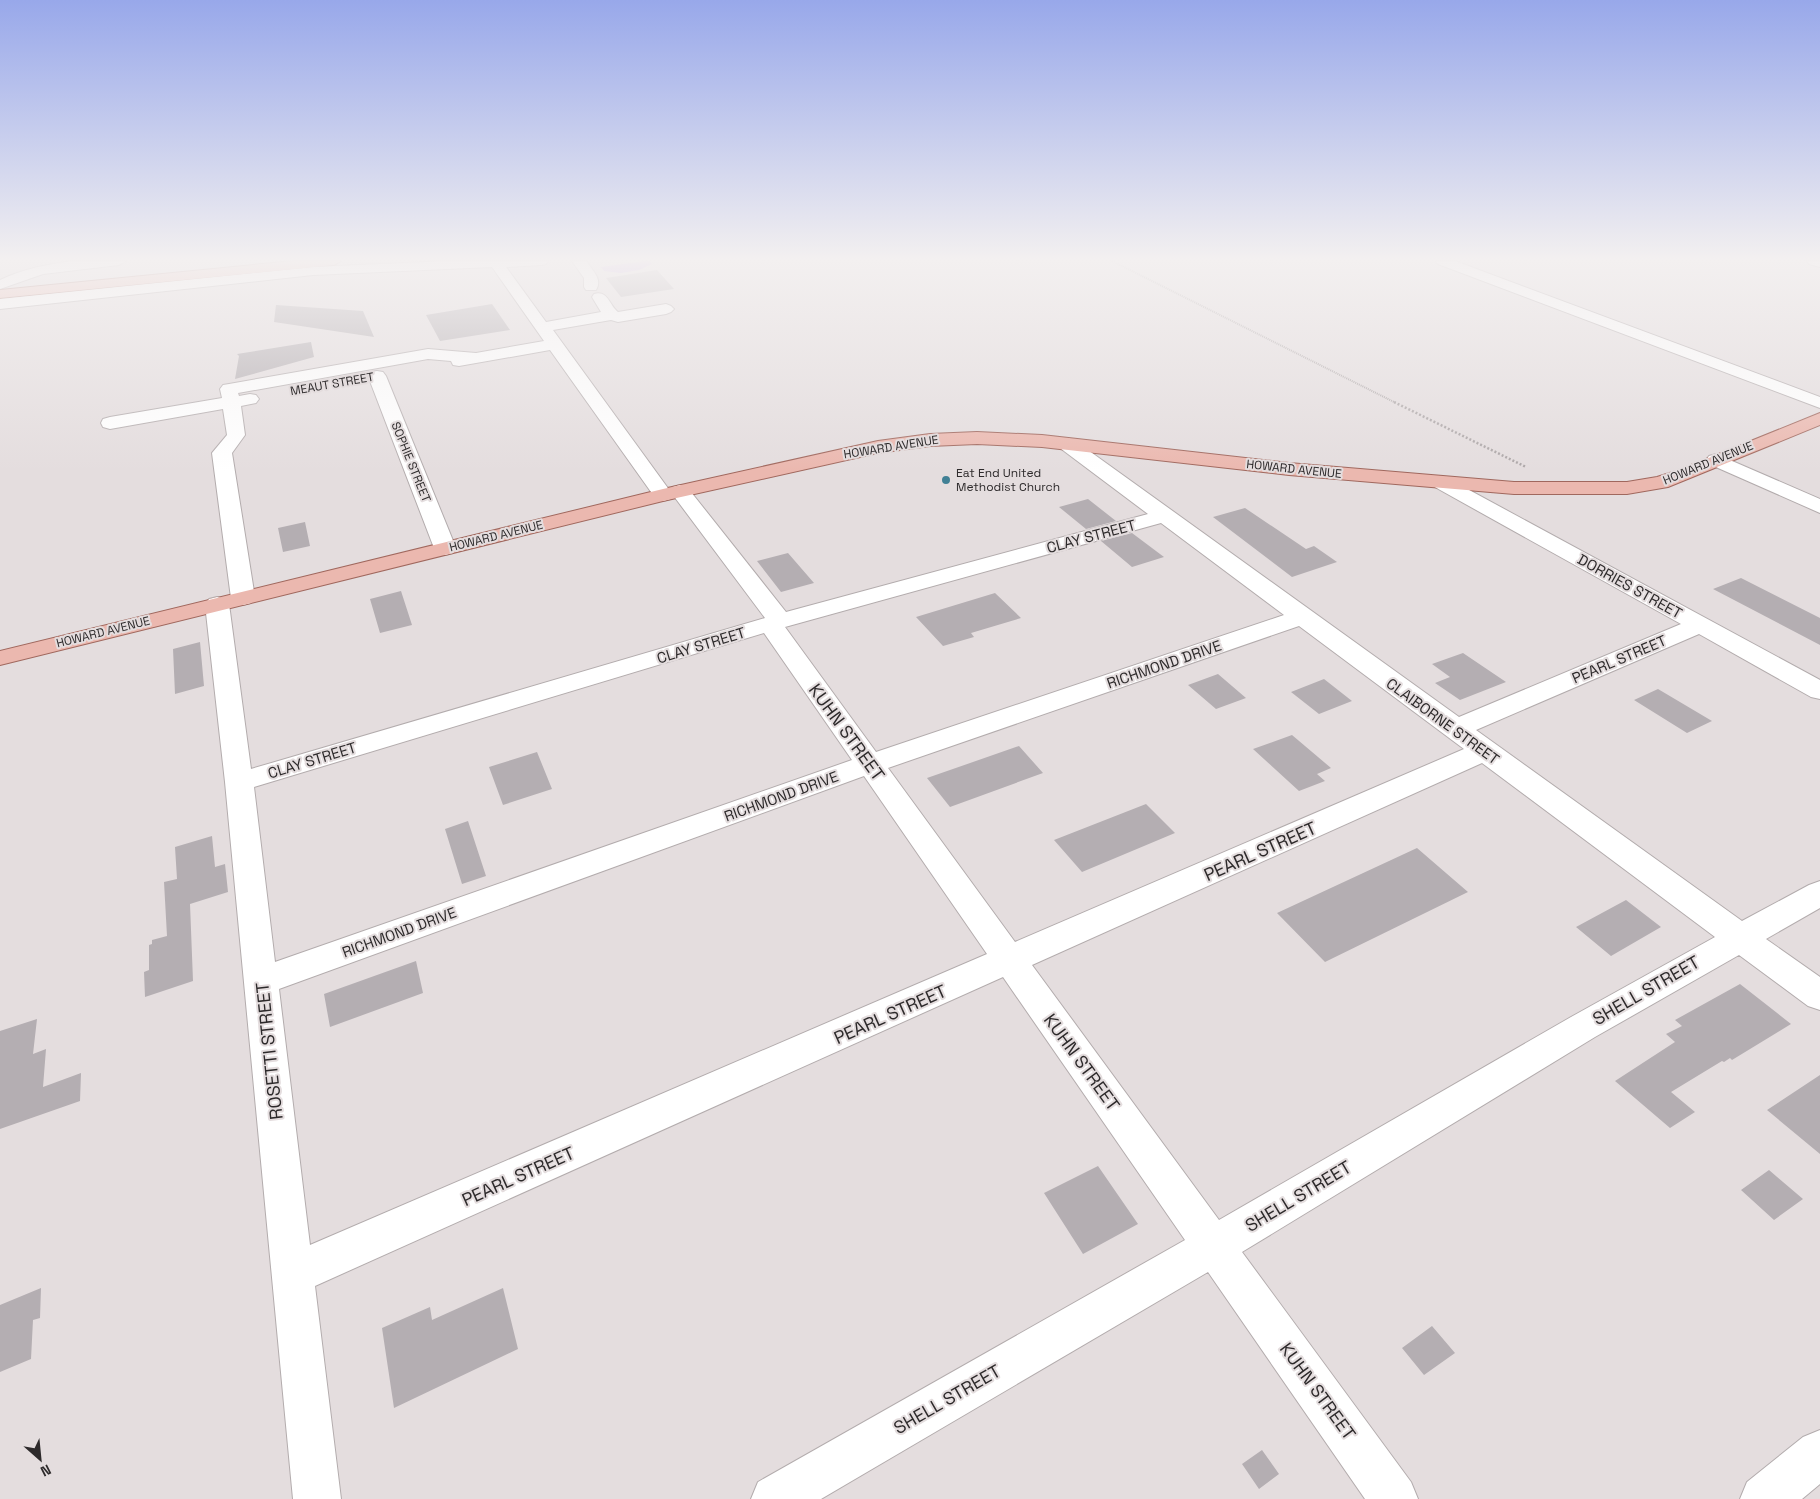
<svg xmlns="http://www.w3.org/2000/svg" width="1820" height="1499" font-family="'Space Grotesk',sans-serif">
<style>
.water{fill:#c197ec}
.building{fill:#b4aeb2}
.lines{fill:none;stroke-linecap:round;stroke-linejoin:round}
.minor-casing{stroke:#b3acad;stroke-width:2}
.major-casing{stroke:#a0685e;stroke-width:2}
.path-far1{stroke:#ada7a8;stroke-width:2;stroke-dasharray:1 1;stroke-linecap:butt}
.path{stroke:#ada7a8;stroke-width:2.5;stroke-dasharray:2 2;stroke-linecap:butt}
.minor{fill:#fff;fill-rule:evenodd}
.major{fill:#ebb8af;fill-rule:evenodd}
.poi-dot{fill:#418095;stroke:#e4ddde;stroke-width:2}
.labels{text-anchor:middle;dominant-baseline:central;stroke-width:4;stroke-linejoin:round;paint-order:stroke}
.far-street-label{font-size:12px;fill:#2d2a2b;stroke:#e4ddde}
.far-poi-label{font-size:12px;fill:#2d2a2b;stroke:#e4ddde;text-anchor:start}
.street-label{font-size:15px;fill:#2d2a2b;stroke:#e4ddde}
.near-street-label{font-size:18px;fill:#2d2a2b;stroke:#e4ddde}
</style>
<rect width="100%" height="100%" fill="#e4ddde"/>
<!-- water -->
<path class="water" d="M645,261H650L652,264L639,270L621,273L604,271L601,267Z"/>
<!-- building -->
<path class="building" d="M657,270L674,289L621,297L606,278Z
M492,304L510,330L440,341L426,315Z
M276,305L363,311L374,337L274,322Z
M311,342L314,357L235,379L239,356L237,354Z
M1088,499L1116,521L1086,529L1059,507Z
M1245,508L1306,549L1314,546L1337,562L1292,577L1213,517Z
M305,522L310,546L283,552L278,528Z
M1132,533L1164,557L1132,567L1101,541Z
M788,553L814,583L781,592L757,561Z
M1741,578L1820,618V645L1713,589Z
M401,591L412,625L380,633L370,599Z
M995,593L1021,618L971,633L974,637L943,646L916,617Z
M200,642L204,686L175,694L173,649Z
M1463,653L1506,682L1460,700L1435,683L1450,677L1432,664Z
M1218,674L1246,698L1216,709L1188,685Z
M1324,679L1352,701L1319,714L1291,692Z
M1658,689L1712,721L1687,733L1634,700Z
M1292,735L1331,768L1317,774L1325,781L1299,791L1253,749Z
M1019,746L1043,773L950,807L927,778Z
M537,752L552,789L503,805L489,767Z
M1146,804L1175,833L1082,872L1054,840Z
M468,821L486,876L462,884L445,829Z
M212,836L215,867L225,864L228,892L190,904L193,981L145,997L144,972L149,970V945L152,944V940L167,936L164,882L177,879L175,847Z
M1417,848L1468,892L1325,962L1277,913Z
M1626,900L1661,927L1611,956L1576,927Z
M416,961L423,993L330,1027L324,994Z
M1740,984L1791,1024L1732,1060L1730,1058L1724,1062L1722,1061L1671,1092L1695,1112L1670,1128L1615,1081L1675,1042L1666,1034L1682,1026L1675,1020Z
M37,1019L33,1054L46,1049L43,1087L81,1073L80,1101L0,1129V1031Z
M1820,1075V1154L1767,1110Z
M1098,1166L1138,1224L1083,1254L1044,1193Z
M1769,1170L1803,1199L1774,1220L1741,1190Z
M41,1288L40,1318L33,1320L31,1359L0,1372V1305Z
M503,1288L518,1349L394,1408L382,1328L430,1307L432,1320Z
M1432,1326L1455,1353L1424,1375L1402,1348Z
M1262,1450L1279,1474L1259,1489L1242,1464Z"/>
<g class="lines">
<!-- minor casing -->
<g class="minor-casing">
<path id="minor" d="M73,261H126L119,265L43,274L0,289V280C23,269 48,264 73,261Z
M449,261H548L546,264L541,265L506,267L546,322L601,312L592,297L594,294C608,290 609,305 618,312L666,304L671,306L674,309L671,312L666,314L618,322L611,320L553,330L670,491L673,487L680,485L687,487L786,612L1148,514L1060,448L1057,444L1060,440L1067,438L1074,440L1459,717L1681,624L1433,486L1430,482L1433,478L1440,476L1447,478L1820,680V699L1811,697L1699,634L1476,730L1742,921L1809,885L1820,881V908L1766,939L1820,977V1010L1808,1006L1739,955L1595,1037L1242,1252L1411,1482L1418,1499H1365L1208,1272L821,1499H751L758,1482L1185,1240L1003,977L315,1286L341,1499H293L225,782L205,604L209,599L217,597L225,599L229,604L251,769L765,618L673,495L670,499L663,501L656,499L550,350L459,366L453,365L451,361L428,359L238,393L239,396L250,394L256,395L259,399L256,403L241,406L245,435L232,453L255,598L251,603L243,605L235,603L231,598L212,453L227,435L223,409L110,429L103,427L101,423L103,419L110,417L222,398L220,389L223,385L229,384L428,349L476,353L544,341L492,267L313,275L0,309V299L313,267ZM1161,523L1284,615L876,752L785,627ZM1299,626L1464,749L1015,942L888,768ZM764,633L852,760L275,962L254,787ZM1482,763L1715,937L1571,1017L1219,1220L1032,965ZM864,776L987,954L310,1245L279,989Z
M572,261H586C592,270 603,279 596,290H586L584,287V278Z
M1436,261H1455L1820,397V408L1438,264Z
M1807,261H1820V267L1809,264Z
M377,371L383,372L386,376L456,548L453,553L445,555L437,553L434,548L368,376L371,372Z
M1716,454L1820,499V513L1709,464L1706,460L1709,456Z
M1820,1430V1484L1802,1499H1740L1747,1482L1803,1437Z"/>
</g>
<!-- major casing -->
<g class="major-casing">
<path id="major" d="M293,261H341L334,265L0,298V290Z
M1820,413V425L1668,487L1627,494H1514L1289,475L1042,447L977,444L930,446L878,453L663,501L0,665V651L663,489L878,441L930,434L977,432L1042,435L1289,463L1514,482H1627L1657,477L1679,470Z"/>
</g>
<!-- path-far1 -->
<path class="path-far1" d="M1112,261L1396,403"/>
<!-- path -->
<path class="path" d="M1394,402L1526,467"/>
<!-- minor -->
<use href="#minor" class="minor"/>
<!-- major -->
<use href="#major" class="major"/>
</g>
<!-- sky -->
<linearGradient id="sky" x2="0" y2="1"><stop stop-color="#98a8ea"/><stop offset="0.55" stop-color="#f3f0f0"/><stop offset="1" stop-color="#f3f0f0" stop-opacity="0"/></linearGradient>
<rect width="1820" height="471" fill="url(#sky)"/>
<!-- markers -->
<circle class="poi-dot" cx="946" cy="480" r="5"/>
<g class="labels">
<!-- far-street labels -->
<g class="far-street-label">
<text transform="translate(332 384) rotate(-10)">MEAUT STREET</text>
<text transform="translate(891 447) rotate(-9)">HOWARD AVENUE</text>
<text transform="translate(411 462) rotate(68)">SOPHIE STREET</text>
<text transform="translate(1708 463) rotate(-22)">HOWARD AVENUE</text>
<text transform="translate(1294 469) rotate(6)">HOWARD AVENUE</text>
<text transform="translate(496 536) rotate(-14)">HOWARD AVENUE</text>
<text transform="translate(103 632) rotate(-14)">HOWARD AVENUE</text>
</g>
<!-- far-poi labels -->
<g class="far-poi-label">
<text x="956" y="473">Eat End United<tspan x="956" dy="14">Methodist Church</tspan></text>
</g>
<!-- street labels -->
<g class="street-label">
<text transform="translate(1091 536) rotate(-15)">CLAY STREET</text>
<text transform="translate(1630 586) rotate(29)">DORRIES STREET</text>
<text transform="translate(701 645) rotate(-17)">CLAY STREET</text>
<text transform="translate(1619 659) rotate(-23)">PEARL STREET</text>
<text transform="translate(1164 664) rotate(-19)">RICHMOND DRIVE</text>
<text transform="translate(1443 721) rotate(36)">CLAIBORNE STREET</text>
<text transform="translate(312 760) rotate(-17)">CLAY STREET</text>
<text transform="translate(781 796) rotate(-20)">RICHMOND DRIVE</text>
<text transform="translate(399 932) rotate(-20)">RICHMOND DRIVE</text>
</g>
<!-- near-street labels -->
<g class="near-street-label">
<text transform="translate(847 732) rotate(54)">KUHN STREET</text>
<text transform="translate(1260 851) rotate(-24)">PEARL STREET</text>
<text transform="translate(1646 990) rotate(-30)">SHELL STREET</text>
<text transform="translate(890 1014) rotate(-24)">PEARL STREET</text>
<text transform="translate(269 1051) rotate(-96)">ROSETTI STREET</text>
<text transform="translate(1082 1062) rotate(54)">KUHN STREET</text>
<text transform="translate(518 1176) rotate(-24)">PEARL STREET</text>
<text transform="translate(1298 1196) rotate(-31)">SHELL STREET</text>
<text transform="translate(1318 1391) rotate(54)">KUHN STREET</text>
<text transform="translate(947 1399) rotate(-30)">SHELL STREET</text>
</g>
</g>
<!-- north arrow -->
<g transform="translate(40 1459) rotate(153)" stroke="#e4ddde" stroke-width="4" paint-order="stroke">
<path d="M0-4L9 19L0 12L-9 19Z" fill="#2d2a2b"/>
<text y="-8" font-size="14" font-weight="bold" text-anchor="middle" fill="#2d2a2b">N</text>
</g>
</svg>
